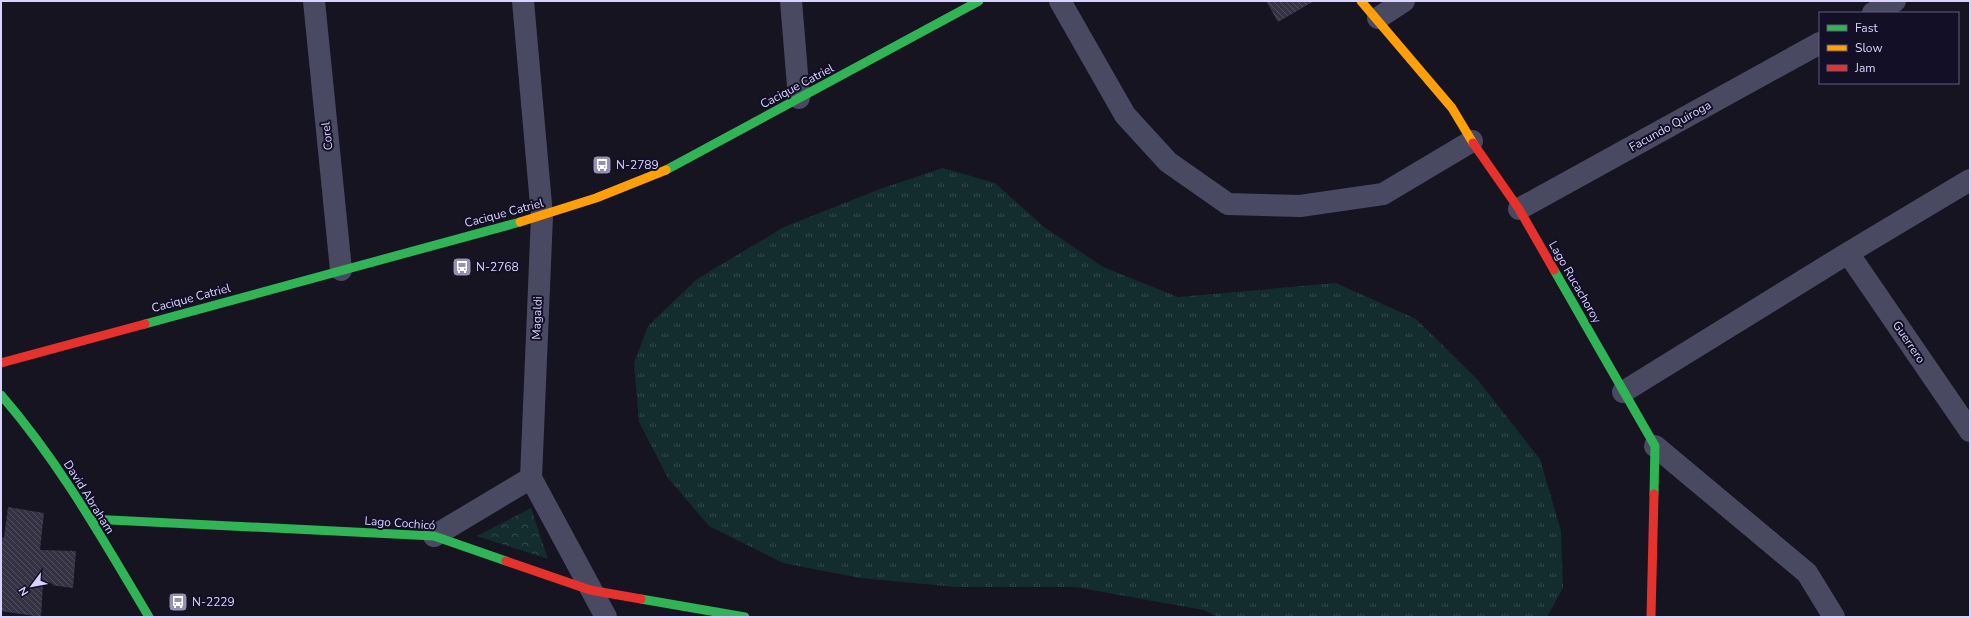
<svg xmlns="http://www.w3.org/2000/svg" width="1971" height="618" font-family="'Nunito Sans',sans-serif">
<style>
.grass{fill:url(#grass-tufts)}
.park{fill:url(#park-crowns)}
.building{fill:url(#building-back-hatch)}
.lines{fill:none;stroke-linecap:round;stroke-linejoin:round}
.street{stroke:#4a4962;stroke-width:22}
.fast{stroke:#30b455;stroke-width:9}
.slow{stroke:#ff9f0a;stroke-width:9}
.jam{stroke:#e5322d;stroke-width:9}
.labels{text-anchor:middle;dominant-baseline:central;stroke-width:4;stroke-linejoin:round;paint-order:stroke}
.street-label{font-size:12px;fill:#d9d4ff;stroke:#130f26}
.poi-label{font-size:12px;fill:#d9d4ff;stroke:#130f26;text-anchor:start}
</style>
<defs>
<pattern id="grass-tufts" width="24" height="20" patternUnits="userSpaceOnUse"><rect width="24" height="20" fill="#132c2d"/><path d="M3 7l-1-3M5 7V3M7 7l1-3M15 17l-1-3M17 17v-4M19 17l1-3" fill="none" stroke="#354a4c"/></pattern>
<pattern id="park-crowns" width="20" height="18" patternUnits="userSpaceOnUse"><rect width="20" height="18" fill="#132c2d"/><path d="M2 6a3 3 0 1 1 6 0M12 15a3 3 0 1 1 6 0" fill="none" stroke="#354a4c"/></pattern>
<pattern id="building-back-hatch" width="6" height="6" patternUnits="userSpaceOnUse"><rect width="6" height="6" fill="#343243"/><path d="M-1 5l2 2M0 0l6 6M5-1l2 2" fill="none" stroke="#514f5f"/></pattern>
</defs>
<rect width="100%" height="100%" fill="#161421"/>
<!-- grass -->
<path class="grass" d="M943,168L995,183L1044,227L1103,267L1178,297L1336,283L1416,319L1477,379L1540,459L1561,531L1563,588L1547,617H1218L1204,610L1075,587H956L860,578L783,563L709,526L668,478L639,422L634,363L648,326L697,279L784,227L880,189Z"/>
<!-- park -->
<path class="park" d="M531,508L548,559L477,536Z"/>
<!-- building -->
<path class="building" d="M1266,1H1314L1278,22Z
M8,507L44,513L40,550L76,551L73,588L43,584L41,617L1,611V537L4,538Z"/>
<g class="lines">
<!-- street -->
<path class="street" d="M314,1L341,270
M523,1L542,216L531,478L606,617
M791,1L799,98
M1060,1L1125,115L1168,162L1228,204L1300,206L1383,194L1472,141
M1873,13L1895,1
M1378,18L1404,1
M1519,209L1820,43
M1848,253L1970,431
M1623,392L1848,253L1970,180
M1655,446L1807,573L1834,617
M434,536L531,478"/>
<!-- fast -->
<path class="fast" d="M666,170L979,1
M1554,270L1655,446L1654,494
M145,324L520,222
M1,395C60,463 103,540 149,617
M90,519L434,536L506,561
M641,599L745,617"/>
<!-- slow -->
<path class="slow" d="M1361,1L1452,108L1473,143
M520,222L596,198L666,170"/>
<!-- jam -->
<path class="jam" d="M1473,143L1519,209L1554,270
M1,363L145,324
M506,561L590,590L641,599
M1651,617L1654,494"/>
</g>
<!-- icons -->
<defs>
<g id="bus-square" transform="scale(1)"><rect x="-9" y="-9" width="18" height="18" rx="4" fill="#9591b1" stroke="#130f26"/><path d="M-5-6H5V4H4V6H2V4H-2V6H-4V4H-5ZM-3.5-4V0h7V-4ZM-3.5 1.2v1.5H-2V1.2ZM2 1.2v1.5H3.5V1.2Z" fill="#fff"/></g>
</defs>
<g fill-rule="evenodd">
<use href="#bus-square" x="602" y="165"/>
<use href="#bus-square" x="462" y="267"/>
<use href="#bus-square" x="178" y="602"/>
</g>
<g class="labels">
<!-- street labels -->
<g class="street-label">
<text transform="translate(797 86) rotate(-28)">Cacique Catriel</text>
<text transform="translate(1670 126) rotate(-29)">Facundo Quiroga</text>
<text transform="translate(327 136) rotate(-96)">Corel</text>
<text transform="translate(504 213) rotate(-15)">Cacique Catriel</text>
<text transform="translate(1575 282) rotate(60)">Lago Rucachoroy</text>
<text transform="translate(191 298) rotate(-15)">Cacique Catriel</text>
<text transform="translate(537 318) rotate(-88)">Magaldi</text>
<text transform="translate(1909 342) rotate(56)">Guerrero</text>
<text transform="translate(89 497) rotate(58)">David Abraham</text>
<text transform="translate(400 523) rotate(4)">Lago Cochicó</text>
</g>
<!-- poi labels -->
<g class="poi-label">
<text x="616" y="165">N-2789</text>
<text x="476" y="267">N-2768</text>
<text x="192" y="602">N-2229</text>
</g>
</g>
<!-- border -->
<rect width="1971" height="618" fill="none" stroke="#d9d4ff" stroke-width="4"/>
<!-- legend -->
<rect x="1819" y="12" width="140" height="72" fill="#130f26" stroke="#625e7d"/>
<rect x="1827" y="25" width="20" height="6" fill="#30b455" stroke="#625e7d"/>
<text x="1855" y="32" font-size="12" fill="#d9d4ff">Fast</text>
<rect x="1827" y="45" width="20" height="6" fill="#ff9f0a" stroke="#625e7d"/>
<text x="1855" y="52" font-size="12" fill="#d9d4ff">Slow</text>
<rect x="1827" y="65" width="20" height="6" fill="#e5322d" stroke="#625e7d"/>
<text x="1855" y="72" font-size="12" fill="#d9d4ff">Jam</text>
<!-- north arrow -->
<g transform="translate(32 586) rotate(238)" stroke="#130f26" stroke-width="3" paint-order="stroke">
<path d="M0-3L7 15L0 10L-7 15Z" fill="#d9d4ff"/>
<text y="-6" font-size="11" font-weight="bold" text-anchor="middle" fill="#d9d4ff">N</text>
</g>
</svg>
